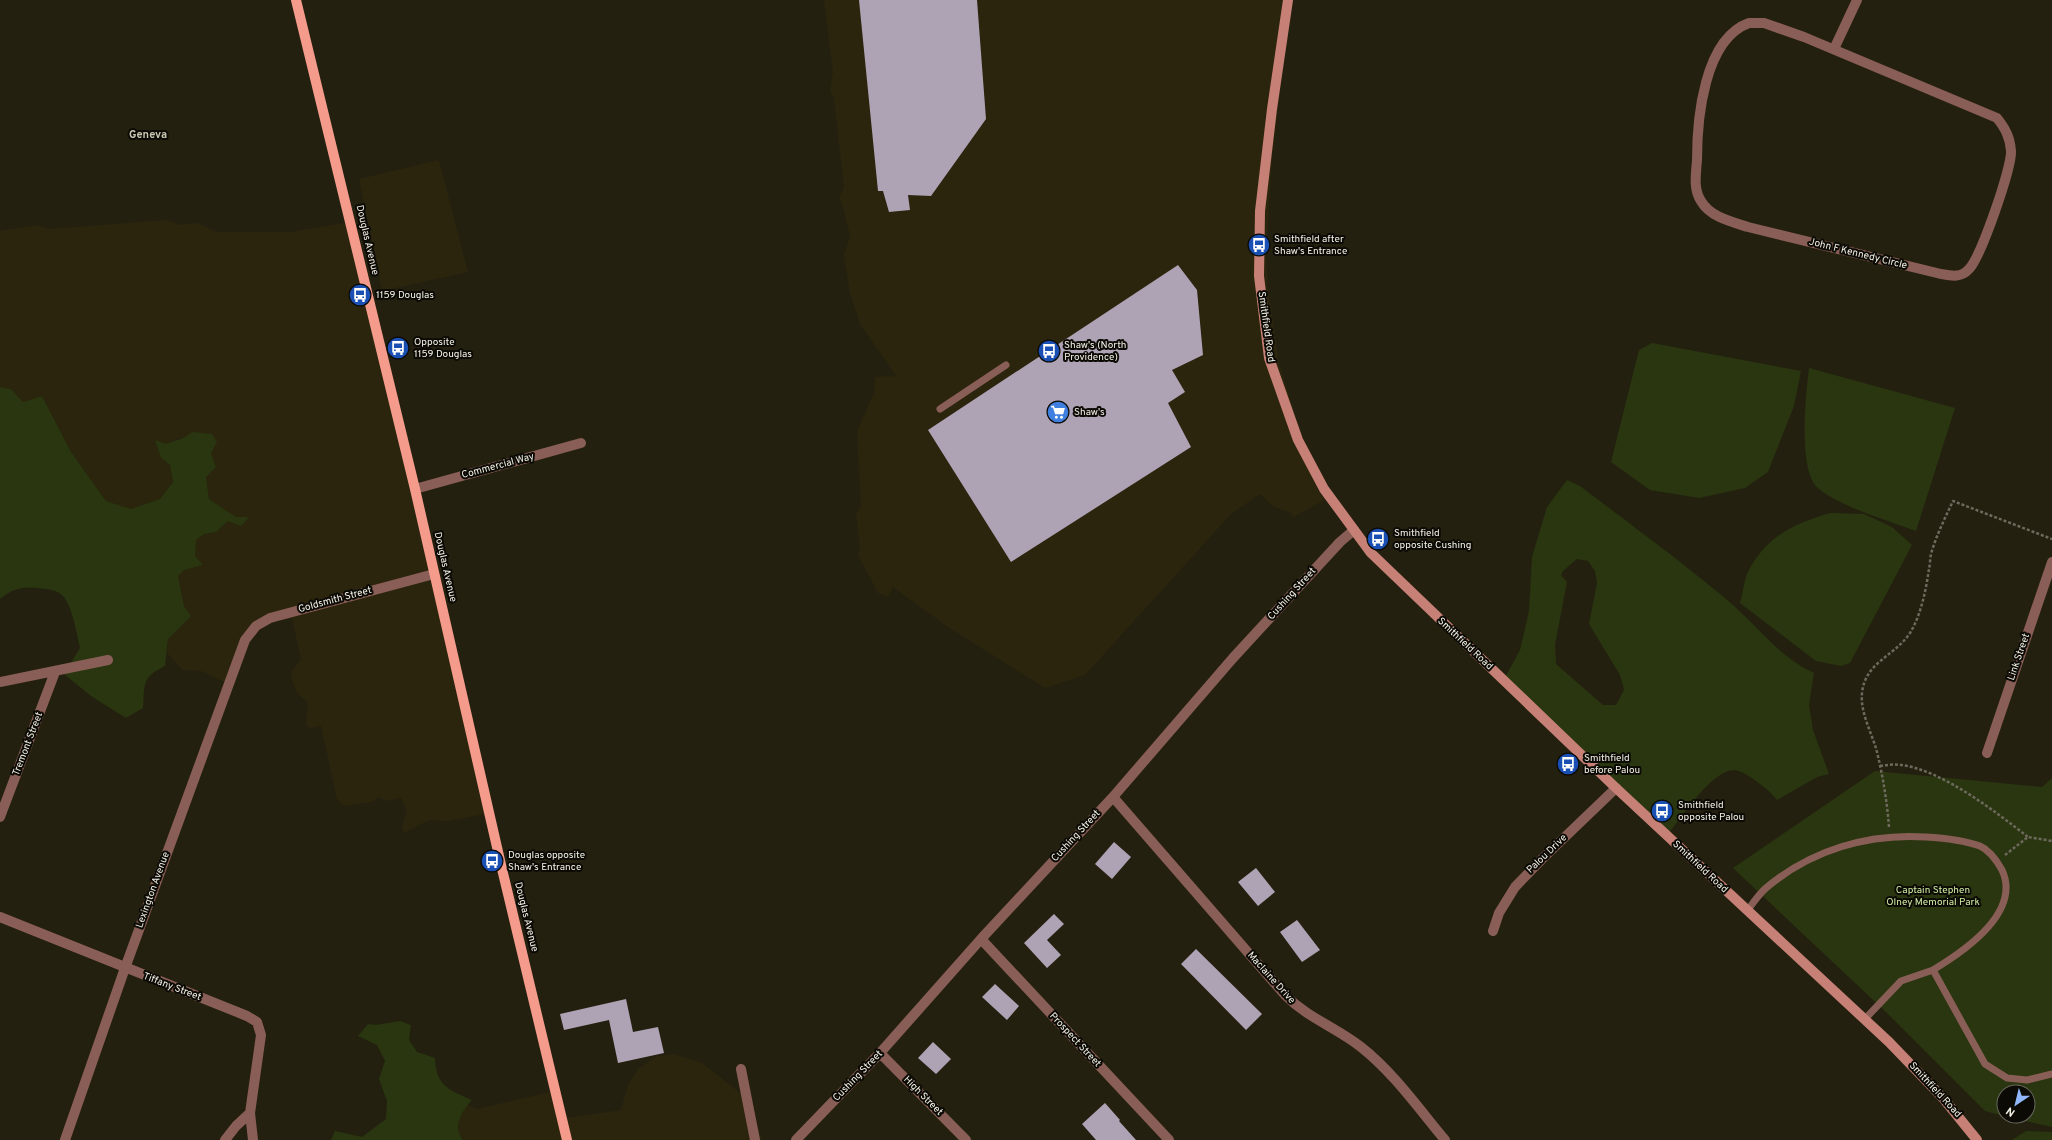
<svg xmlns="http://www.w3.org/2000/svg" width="2052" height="1140" font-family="Overpass,sans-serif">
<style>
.built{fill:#2b250e}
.green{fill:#29360f;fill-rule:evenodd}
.building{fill:#aea3b5}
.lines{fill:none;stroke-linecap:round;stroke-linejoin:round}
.path{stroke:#6d695c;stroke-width:2.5;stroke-dasharray:3 2;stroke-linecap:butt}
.service{stroke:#895e56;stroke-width:7}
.minor{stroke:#895e56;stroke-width:10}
.tertiary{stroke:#895e56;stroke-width:10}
.secondary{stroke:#c68075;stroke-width:10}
.primary{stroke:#f59b8c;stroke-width:10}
.labels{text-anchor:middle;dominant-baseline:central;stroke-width:4;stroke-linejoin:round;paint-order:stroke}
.poi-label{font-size:10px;fill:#f5f2e8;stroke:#0b0a04;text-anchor:start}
.street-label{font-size:10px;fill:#f5f2e8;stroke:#0b0a04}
.park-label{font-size:10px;fill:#d2eea4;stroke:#0b0a04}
.neighbourhood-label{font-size:11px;font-weight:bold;fill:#c9c4b0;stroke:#0b0a04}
</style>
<rect width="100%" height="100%" fill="#242010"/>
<!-- built -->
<path class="built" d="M824,0H1291L1272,159L1266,255L1269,296L1279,362L1298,427L1330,497L1293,517L1291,513L1274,507L1260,494L1231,514L1085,675L1045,688L948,627L893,587L888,597L878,593L858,555L860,547L856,515L861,505L857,431L874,393L875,377L889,376L897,377L860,324L850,293L844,255L850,236L843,207L839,197L844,188L834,98L830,91L833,72Z
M439,160L468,272L382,291L359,179Z
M167,220L180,225L198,223L216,232H291L351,222L490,813L448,821L429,820L404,833L402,827L407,811L401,798L387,801L378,797L372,802L344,806L337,799L321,726L310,728L306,724L308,703L297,693L292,680L291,672L301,659L292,618L270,622L259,630L245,649L226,683L201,671L183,670L167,653L168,639L191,616L184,606L178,576L195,556L196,540L204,534L216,532L228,521L249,518L236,517L209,499L206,477L216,467L211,453L187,437L179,438L166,444L155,441L161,458L170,465L173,482L160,499L131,509L106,501L71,452L42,396L23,402L11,389L0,387V231L38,225L49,229Z
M674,1054L702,1063L748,1099L762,1140H463L459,1135L458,1121L467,1105L477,1109L559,1090L567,1118L621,1110L628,1085L638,1069L657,1056Z"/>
<!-- green -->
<path class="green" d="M1652,343L1801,371L1794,406L1768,472L1745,488L1699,498L1650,490L1611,462L1639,350Z
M1809,368L1955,408L1916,531C1892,522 1832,504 1816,486C1798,465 1806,394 1809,368Z
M0,387L11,389L23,402L42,396L71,452L106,501L131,509L160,499L173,482L170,465L161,458L155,440L166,444C175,440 185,439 192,432L212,434L217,442L211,453L216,467L206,477L209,499L236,517H249L241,526L228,521L216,532L204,534L196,540L195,556L203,565L184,570L178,576L184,606L191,616L168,639L165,666C141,678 145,684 143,708L126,718L91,696L64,674L80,648C77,635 72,604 62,595C55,589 45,589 38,588C22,586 12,589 0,599Z
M1567,480L1580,486C1631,525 1684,563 1733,605C1759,628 1782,659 1814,673L1809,705L1813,730L1829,774L1817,777L1777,800C1771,792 1764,787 1756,781C1751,777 1742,771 1734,770C1712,770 1681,818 1668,834L1502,683L1520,650L1529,611L1532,557L1547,507ZM1577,559L1588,561L1595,571L1597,583L1589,624L1620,675L1624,690L1616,705H1603L1556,664L1555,645L1567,582L1561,575L1563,571Z
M1830,513L1864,514L1892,527L1912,545L1850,663L1841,666L1816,661L1740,603C1743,593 1744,579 1749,570C1768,535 1794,524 1830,513Z
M1875,771L2042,787L2052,778V1127L2004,1116H2028V1092H2004V1116L1985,1111L1888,1014L1733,868Z
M400,1021L411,1025L409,1040L417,1052L435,1058C436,1086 449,1090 472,1100C462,1111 452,1127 463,1140H331L335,1131L362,1137L386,1119L387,1101L379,1079L385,1061L377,1045L358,1036L368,1024L376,1025Z
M2026,1131L2052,1132V1140H2012Z"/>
<!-- building -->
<path class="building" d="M859,0H977L986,119L931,196L908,195L910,210L889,212L883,191H878Z
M1178,265L1197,290L1203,355L1172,370L1185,392L1168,403L1191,447L1011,562L928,430Z
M1114,842L1131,857L1112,879L1095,864Z
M1256,868L1275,892L1258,906L1238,882Z
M1054,914L1064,924L1047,940L1061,955L1047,968L1024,943Z
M1297,920L1320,950L1302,962L1280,932Z
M1196,949L1262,1014L1246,1030L1181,964Z
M995,984L1019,1006L1007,1020L982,997Z
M626,999L633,1032L658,1027L664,1053L618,1063L609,1020L564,1030L560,1014Z
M933,1042L951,1059L936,1074L918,1058Z
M1105,1103L1120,1120L1119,1121L1136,1140H1096L1082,1124Z"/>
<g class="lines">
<!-- path -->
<path class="path" d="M1880,766C1887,765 1894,764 1901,765C1942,770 1996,812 2028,837
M1889,827C1887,801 1883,777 1877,752C1872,733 1860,713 1862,693C1865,662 1895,656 1910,633C1921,615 1926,590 1929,569C1930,565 1930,559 1931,554C1936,536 1945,518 1953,501L2052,539
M2005,855L2028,837L2052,841"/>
<!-- service -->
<path class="service" d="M940,409L1006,365
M1747,911C1753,903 1759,894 1766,888C1811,850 1868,833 1926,837C1944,838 1963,840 1980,846C1989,850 1997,861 2002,870C2022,913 1963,952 1933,970
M1864,1020L1901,981L1933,970L1985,1064L2007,1078L2027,1080L2052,1074"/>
<!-- minor -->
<path class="minor" d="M1749,23H1764L1804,37L1997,118C2005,128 2010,137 2011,151C2012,167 1981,257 1969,269C1961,278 1952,276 1941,274L1748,227C1732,222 1710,217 1701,201C1693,189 1696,174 1697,160C1697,119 1704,39 1749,23Z
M1834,49L1857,0
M415,489L581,443
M0,682L108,660
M1987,753L2052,562
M1113,797L1285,995C1309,1019 1336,1027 1361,1047C1393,1072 1419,1109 1445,1140
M0,817L55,672
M0,917L247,1016L257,1022L261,1035L250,1113L253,1140
M1493,931L1499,913L1515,887L1542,859L1616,788
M981,939L1169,1140
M880,1053L966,1140
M741,1069L755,1140
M225,1140L236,1126L250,1113
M796,1140L880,1053L981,939L1113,797L1233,658L1340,542L1354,530"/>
<!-- tertiary -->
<path class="tertiary" d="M65,1140L125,968L245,640L256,626L270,618L434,574"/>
<!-- secondary -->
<path class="secondary" d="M1288,0L1272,109L1260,211L1259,276L1269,358L1298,440L1324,489L1371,553L1616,788L1889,1042L1943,1098L1977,1140"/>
<!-- primary -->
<path class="primary" d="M296,0L415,489L502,869L567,1140"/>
</g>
<!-- icons -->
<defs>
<g id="bus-disc" transform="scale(1.15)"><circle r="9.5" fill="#1a4fb4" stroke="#0b0a04"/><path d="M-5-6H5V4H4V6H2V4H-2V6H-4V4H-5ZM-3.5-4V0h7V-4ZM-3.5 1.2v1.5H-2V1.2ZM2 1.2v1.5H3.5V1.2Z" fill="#fff"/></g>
<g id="supermarket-disc" transform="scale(1.15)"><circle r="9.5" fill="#3f7fe0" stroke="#0b0a04"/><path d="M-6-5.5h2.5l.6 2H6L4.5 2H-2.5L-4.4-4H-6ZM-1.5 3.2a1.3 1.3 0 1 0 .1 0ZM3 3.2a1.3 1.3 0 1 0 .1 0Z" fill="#fff"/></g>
</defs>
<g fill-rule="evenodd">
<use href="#bus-disc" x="1259" y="245"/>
<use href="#bus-disc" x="360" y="295"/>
<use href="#bus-disc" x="398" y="348"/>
<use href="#bus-disc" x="1049" y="351"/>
<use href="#supermarket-disc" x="1058" y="412"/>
<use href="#bus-disc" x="1378" y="539"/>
<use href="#bus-disc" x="1568" y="764"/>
<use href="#bus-disc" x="1662" y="811"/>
<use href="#bus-disc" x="492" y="861"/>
</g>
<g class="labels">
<!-- poi labels -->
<g class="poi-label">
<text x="1274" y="239">Smithfield after<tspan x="1274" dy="12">Shaw's Entrance</tspan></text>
<text x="376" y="295">1159 Douglas</text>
<text x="414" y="342">Opposite<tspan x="414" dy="12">1159 Douglas</tspan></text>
<text x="1064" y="345">Shaw's (North<tspan x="1064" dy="12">Providence)</tspan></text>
<text x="1074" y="412">Shaw's</text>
<text x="1394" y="533">Smithfield<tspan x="1394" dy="12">opposite Cushing</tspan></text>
<text x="1584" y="758">Smithfield<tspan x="1584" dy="12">before Palou</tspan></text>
<text x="1678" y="805">Smithfield<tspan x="1678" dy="12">opposite Palou</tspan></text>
<text x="508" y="855">Douglas opposite<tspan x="508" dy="12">Shaw's Entrance</tspan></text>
</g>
<!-- street labels -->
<g class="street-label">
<text transform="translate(367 240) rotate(77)">Douglas Avenue</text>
<text transform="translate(1858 254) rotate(14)">John F Kennedy Circle</text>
<text transform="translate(1266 327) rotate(82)">Smithfield Road</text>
<text transform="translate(498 466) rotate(-15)">Commercial Way</text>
<text transform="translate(445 567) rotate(77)">Douglas Avenue</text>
<text transform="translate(1292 594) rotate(-48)">Cushing Street</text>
<text transform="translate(335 600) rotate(-15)">Goldsmith Street</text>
<text transform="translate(1465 644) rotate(43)">Smithfield Road</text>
<text transform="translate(2019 657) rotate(-71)">Link Street</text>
<text transform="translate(28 744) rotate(-69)">Tremont Street</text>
<text transform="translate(1076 836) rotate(-47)">Cushing Street</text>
<text transform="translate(1547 854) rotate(-44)">Palou Drive</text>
<text transform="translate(1700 867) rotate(43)">Smithfield Road</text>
<text transform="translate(153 890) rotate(-70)">Lexington Avenue</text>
<text transform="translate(526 917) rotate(76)">Douglas Avenue</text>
<text transform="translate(1271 978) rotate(48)">Maclaine Drive</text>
<text transform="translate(172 987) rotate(21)">Tiffany Street</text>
<text transform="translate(1075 1040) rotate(47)">Prospect Street</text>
<text transform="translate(858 1076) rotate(-46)">Cushing Street</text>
<text transform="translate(1935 1090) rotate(47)">Smithfield Road</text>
<text transform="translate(923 1096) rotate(45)">High Street</text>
</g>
<!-- park labels -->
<g class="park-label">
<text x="1933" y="890">Captain Stephen<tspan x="1933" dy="12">Olney Memorial Park</tspan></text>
</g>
<!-- neighbourhood labels -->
<g class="neighbourhood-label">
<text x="148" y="135">Geneva</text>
</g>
</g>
<!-- north arrow -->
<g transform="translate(2016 1104) rotate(215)"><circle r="19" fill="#0b0a04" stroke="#69675f"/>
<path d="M0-3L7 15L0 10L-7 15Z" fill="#91b8fd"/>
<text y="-6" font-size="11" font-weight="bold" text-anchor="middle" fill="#f5f2e8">N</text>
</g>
</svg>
